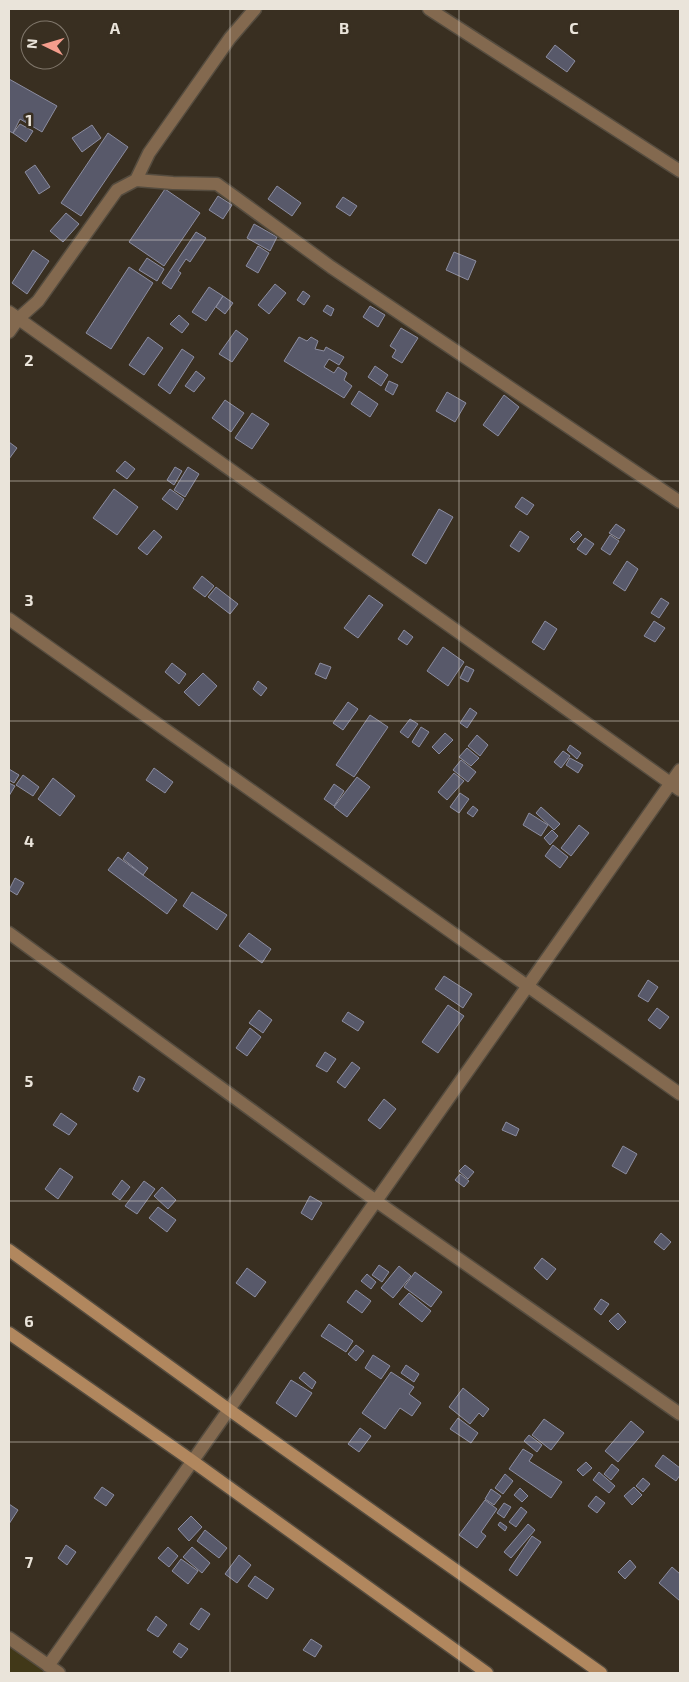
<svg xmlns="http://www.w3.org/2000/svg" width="689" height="1682" font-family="'Exo 2',sans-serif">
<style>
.sand{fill:#413818}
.building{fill:#58596a;stroke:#8c8da0}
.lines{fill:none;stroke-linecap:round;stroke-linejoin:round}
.street-casing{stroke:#554c3f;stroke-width:15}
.secondary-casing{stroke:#554c3f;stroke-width:15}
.street{stroke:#83694f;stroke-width:12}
.secondary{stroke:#b1875e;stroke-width:12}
.grid{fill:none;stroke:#eae4da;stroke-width:1;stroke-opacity:0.55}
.grid-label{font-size:16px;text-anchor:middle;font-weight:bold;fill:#eae4da;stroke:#392f21;stroke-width:5;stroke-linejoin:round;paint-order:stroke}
</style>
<rect width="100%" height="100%" fill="#392f21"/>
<!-- sand -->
<path class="sand" d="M9,1644L51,1673H9Z"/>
<!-- building -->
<path class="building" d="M555,45L575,61L567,72L546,57Z
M9,79L57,106L42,132L20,119L13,133L9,131Z
M20,124L33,131L26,142L13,133Z
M92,125L101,138L82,152L72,138Z
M108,133L128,147L81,216L61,203Z
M35,165L50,187L39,194L25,172Z
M277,186L301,203L292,216L268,199Z
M165,189L200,213L164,266L129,242Z
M218,196L232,205L223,219L209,210Z
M343,197L357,206L350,216L336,207Z
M66,213L79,224L63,242L50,231Z
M254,224L277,237L270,251L247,238Z
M196,232L206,238L190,262L186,259L178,271L181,273L171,289L162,283Z
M258,246L269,253L258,273L246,266Z
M33,250L49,261L27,294L12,283Z
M454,252L476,261L468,280L446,270Z
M147,258L164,269L157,281L139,270Z
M129,267L153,283L111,349L86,333Z
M275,284L286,293L269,314L258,305Z
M209,287L223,296L206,321L192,312Z
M303,291L310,296L304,305L297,300Z
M223,296L233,303L225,314L216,307Z
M327,305L334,309L331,316L323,311Z
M370,306L385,315L378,327L363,317Z
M179,315L189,324L182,333L170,324Z
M401,328L418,338L402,363L392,357L396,350L390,346Z
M236,330L248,339L232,362L219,354Z
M148,337L163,348L144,375L129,365Z
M299,337L307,341L311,337L318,341L315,349L324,351L326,347L344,357L339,365L329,359L324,367L334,373L338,367L347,373L344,380L352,386L344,398L284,361Z
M182,349L194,357L170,394L158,385Z
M375,366L388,375L381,386L368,377Z
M196,371L205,378L194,392L185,386Z
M389,381L398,385L393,395L385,390Z
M359,391L378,404L370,417L351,404Z
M447,392L466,403L455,422L436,411Z
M504,395L519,407L498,436L483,425Z
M225,400L244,413L231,432L212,418Z
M252,413L269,424L252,449L235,438Z
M9,442L17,448L9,459Z
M125,461L135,469L127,479L116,471Z
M175,467L182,471L174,485L167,480Z
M188,467L199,474L185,497L174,490Z
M114,489L138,507L117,535L93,518Z
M170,489L184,499L177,510L162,499Z
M522,497L534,505L527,515L515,507Z
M439,509L453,517L426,564L412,555Z
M616,524L625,530L619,539L609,533Z
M154,530L162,537L147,555L138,548Z
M520,531L529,537L519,552L510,546Z
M578,531L582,535L574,543L570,539Z
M610,535L619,541L610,555L601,549Z
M585,538L594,544L586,555L577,549Z
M627,561L638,569L625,591L613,583Z
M202,576L214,586L205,597L193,588Z
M216,587L238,604L230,614L208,597Z
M369,595L383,605L358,638L344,628Z
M661,598L669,603L659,618L651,613Z
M545,621L557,629L544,650L532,642Z
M654,621L665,628L655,642L644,636Z
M404,630L413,637L407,645L398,639Z
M443,647L464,662L448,686L427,671Z
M172,663L186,674L179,684L165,672Z
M320,663L331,667L326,679L315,674Z
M466,666L474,670L468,682L460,678Z
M203,673L217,686L199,706L184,692Z
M258,681L267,688L261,696L253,689Z
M348,702L358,709L343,730L333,723Z
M470,708L477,713L467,728L460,723Z
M370,715L388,727L354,777L336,765Z
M410,719L418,724L408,738L400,732Z
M421,727L429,732L419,747L412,742Z
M445,733L453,740L439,754L432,747Z
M477,735L488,745L480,756L468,746Z
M570,745L581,753L577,759L567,750Z
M467,748L479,758L471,766L459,757Z
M563,751L570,756L561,768L554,762Z
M570,758L583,765L578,773L566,765Z
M461,760L476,772L468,782L453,770Z
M154,768L173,782L165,793L146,780Z
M9,769L19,775L14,783L9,780Z
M454,773L464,781L447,800L438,792Z
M23,775L39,787L33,796L16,785Z
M357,777L370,787L347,817L334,807Z
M53,778L75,796L60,816L38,799Z
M9,783L15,786L9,796Z
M334,784L344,791L334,806L324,799Z
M460,793L469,799L459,813L450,807Z
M473,806L478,810L473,817L467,813Z
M541,807L560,824L554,830L536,813Z
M529,813L548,825L541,836L523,825Z
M579,825L589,833L571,856L561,848Z
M552,830L558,836L550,845L544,838Z
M553,845L568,857L560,868L545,856Z
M128,852L148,868L143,875L123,859Z
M118,857L177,900L167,914L108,870Z
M15,878L24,883L17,895L9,890Z
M192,892L227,915L217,930L183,906Z
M249,933L271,949L262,963L239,946Z
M444,976L472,994L463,1008L435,989Z
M648,980L658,987L648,1002L638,996Z
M448,1005L464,1016L438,1053L422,1042Z
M657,1008L669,1017L660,1029L648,1020Z
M259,1010L272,1020L263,1033L249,1023Z
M348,1012L364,1022L358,1031L342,1021Z
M250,1028L261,1037L247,1056L236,1048Z
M325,1052L336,1059L327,1072L316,1066Z
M352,1062L360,1068L345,1088L337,1082Z
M139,1076L145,1079L138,1092L133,1089Z
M384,1099L396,1109L380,1129L368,1120Z
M61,1113L77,1124L69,1135L53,1125Z
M506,1122L519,1129L516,1136L502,1130Z
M623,1146L637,1154L626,1174L612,1166Z
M465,1165L474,1172L468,1179L459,1171Z
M60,1168L73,1177L58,1199L45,1189Z
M460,1174L469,1181L464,1187L455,1180Z
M122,1180L130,1187L120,1200L112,1194Z
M144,1181L155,1189L137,1214L125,1206Z
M162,1187L176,1200L168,1209L154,1196Z
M310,1196L322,1203L312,1220L301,1213Z
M158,1207L176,1220L167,1232L149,1218Z
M661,1233L671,1242L664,1250L654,1242Z
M542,1258L556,1269L547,1280L534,1268Z
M379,1265L389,1272L382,1282L372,1275Z
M399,1266L411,1276L393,1298L381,1288Z
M247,1268L266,1282L255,1297L236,1283Z
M415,1272L442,1292L431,1307L404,1287Z
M367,1274L376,1282L371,1289L361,1281Z
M356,1290L371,1301L362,1313L347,1302Z
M409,1293L431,1311L422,1322L399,1304Z
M601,1299L609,1304L601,1315L594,1309Z
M618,1313L626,1322L618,1330L609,1321Z
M329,1324L353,1341L346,1352L321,1336Z
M356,1345L364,1351L356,1361L348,1354Z
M373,1355L390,1366L381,1379L365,1368Z
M406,1365L419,1374L414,1382L401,1373Z
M304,1372L316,1382L312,1389L299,1378Z
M391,1372L414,1387L409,1394L421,1403L412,1416L400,1408L385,1429L362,1413Z
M291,1380L312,1393L296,1417L276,1403Z
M463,1388L489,1409L483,1417L479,1413L470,1424L449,1407Z
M458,1418L478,1433L471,1443L450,1429Z
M544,1419L564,1433L551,1450L532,1435Z
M631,1421L644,1432L618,1462L605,1451Z
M360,1428L371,1436L359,1452L348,1444Z
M529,1435L542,1445L537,1452L524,1441Z
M523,1449L533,1455L529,1461L562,1482L551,1498L509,1469Z
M663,1455L680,1468V1475L676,1481L655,1466Z
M586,1462L592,1468L583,1476L577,1470Z
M612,1464L619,1470L611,1480L604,1474Z
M599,1472L615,1486L609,1493L593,1480Z
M505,1474L513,1481L503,1494L495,1488Z
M643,1478L650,1484L643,1492L636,1486Z
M102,1487L114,1495L106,1506L94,1498Z
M634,1487L642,1495L632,1505L624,1496Z
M520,1488L528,1496L522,1502L514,1495Z
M491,1489L501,1496L494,1505L485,1499Z
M596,1496L605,1503L597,1513L588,1506Z
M485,1500L497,1509L481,1532L486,1536L477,1548L459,1535Z
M504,1503L511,1507L504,1518L497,1513Z
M9,1504L18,1510L9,1524Z
M521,1507L527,1512L516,1527L509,1522Z
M191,1516L202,1527L189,1541L178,1529Z
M500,1522L507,1527L505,1531L498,1525Z
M528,1524L535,1530L511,1558L504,1552Z
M205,1530L227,1548L219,1558L197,1541Z
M532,1536L541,1542L517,1576L509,1570Z
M66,1545L76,1552L67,1565L58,1558Z
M168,1547L178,1556L169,1567L158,1558Z
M192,1547L210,1563L202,1573L183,1557Z
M239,1555L251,1565L237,1583L225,1574Z
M181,1559L198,1571L188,1584L172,1571Z
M630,1560L636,1567L625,1579L618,1572Z
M672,1567L680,1574V1601L659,1583Z
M255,1576L274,1589L267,1599L248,1586Z
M201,1608L210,1614L199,1630L190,1624Z
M156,1616L167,1625L158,1637L147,1630Z
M311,1639L322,1646L315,1657L303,1650Z
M179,1643L188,1649L181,1658L173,1652Z"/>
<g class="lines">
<!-- street casing -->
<g class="street-casing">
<path id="street" d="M429,9L680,171
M136,180L149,153L230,38L255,9
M9,312L680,790
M9,332L19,318L38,301L117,190L136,180L173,183L217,184L331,267L680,502
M9,619L680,1094
M9,933L376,1201L680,1414
M9,1638L59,1673
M48,1666L680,770"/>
</g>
<!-- secondary casing -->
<g class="secondary-casing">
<path id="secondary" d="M9,1250L228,1409L601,1673
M9,1333L191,1460L487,1673"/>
</g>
<!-- street -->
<use href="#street" class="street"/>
<!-- secondary -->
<use href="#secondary" class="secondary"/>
</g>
<!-- grid -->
<path class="grid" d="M230,9V1673M459,9V1673M9,240H680M9,481H680M9,721H680M9,961H680M9,1201H680M9,1442H680"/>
<g class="grid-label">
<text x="115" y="34">A</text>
<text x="344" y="34">B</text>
<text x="574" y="34">C</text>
<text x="29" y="126">1</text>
<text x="29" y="366">2</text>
<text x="29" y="606">3</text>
<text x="29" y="847">4</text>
<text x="29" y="1087">5</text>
<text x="29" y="1327">6</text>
<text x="29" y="1568">7</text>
</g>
<!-- border -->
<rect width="689" height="1682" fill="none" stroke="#eae4da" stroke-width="20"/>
<!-- north arrow -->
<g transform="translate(45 45) rotate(275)"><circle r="24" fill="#392f21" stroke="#80776b"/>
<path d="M0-4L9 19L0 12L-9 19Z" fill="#f49d8c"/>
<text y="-8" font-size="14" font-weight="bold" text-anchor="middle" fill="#eae4da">N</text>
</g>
</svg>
